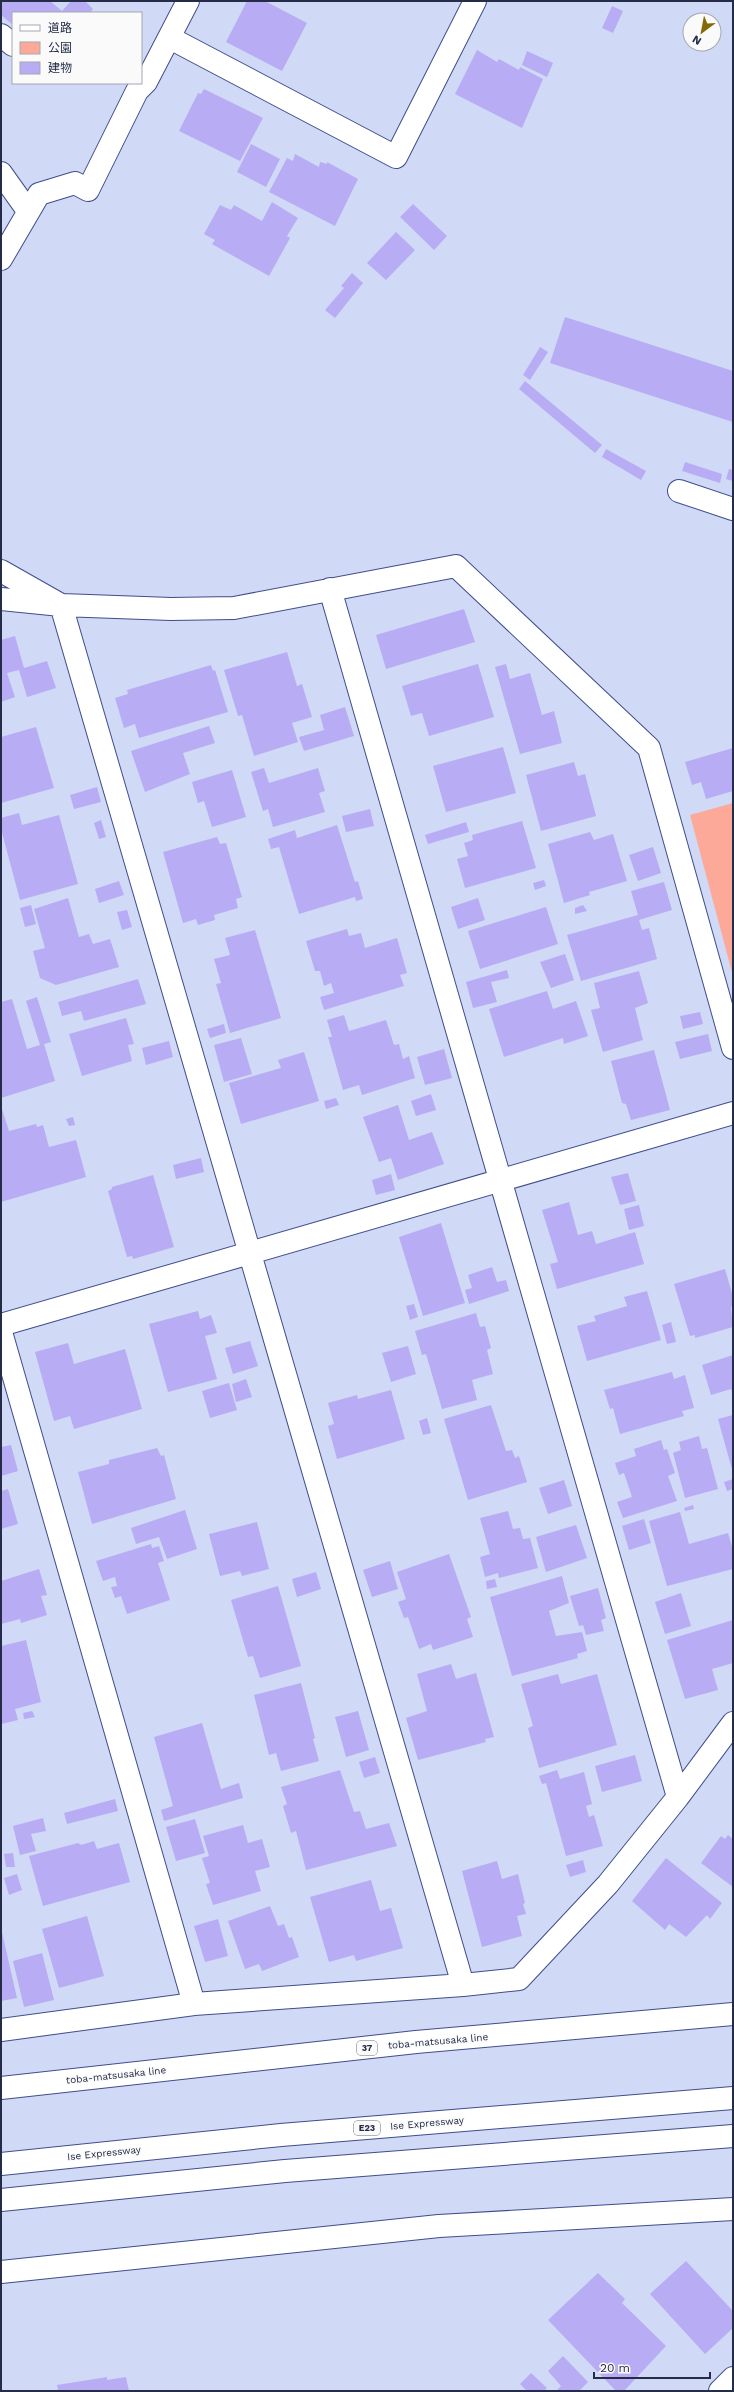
<svg xmlns="http://www.w3.org/2000/svg" width="734" height="2392" font-family="'Work Sans','Noto Sans JP',sans-serif">
<style>
.green{fill:#fda999}
.building{fill:#b8adf4}
.lines{fill:none;stroke-linecap:round;stroke-linejoin:round}
.street-casing{stroke:#3f4e8a;stroke-width:24}
.primary-casing{stroke:#3f4e8a;stroke-width:24}
.highway-casing{stroke:#3f4e8a;stroke-width:24}
.street{stroke:#fff;stroke-width:22}
.primary{stroke:#fff;stroke-width:22}
.highway{stroke:#fff;stroke-width:22}
.labels{text-anchor:middle;dominant-baseline:central;stroke-width:3;stroke-linejoin:round;paint-order:stroke}
.shield{fill:#fafafa;stroke:#646a7d;stroke-width:1}
.shield-label{font-size:9px;font-weight:bold;fill:#242c47}
.street-label{font-size:10px;fill:#242c47;stroke:#fafafa}
</style>
<rect width="100%" height="100%" fill="#d0d9f5"/>
<!-- green -->
<path class="green" d="M733,803V976L690,815Z"/>
<!-- building -->
<path class="building" d="M1,1H50L62,11L71,1H85L93,9L90,13H13V25L1,15Z
M247,1H265L307,23L282,71L226,42Z
M612,6L623,11L613,33L602,28Z
M477,50L497,62L499,59L519,70L520,67L543,79L522,128L455,94Z
M527,51L553,63L547,77L522,65Z
M204,89L263,118L240,161L179,131L198,93L201,94Z
M251,144L280,159L266,187L237,172Z
M295,154L319,167L320,162L327,164V162L358,179L335,226L269,192L287,158L293,161Z
M272,202L298,218L287,236L290,238L269,276L212,244L215,240L204,234L220,205L231,210L234,205L262,221Z
M413,204L447,236L434,250L400,217Z
M396,232L415,250L386,280L367,263Z
M352,273L363,283L335,318L325,310L344,288L341,286Z
M565,317L733,371V422L550,363Z
M540,347L548,352L530,380L523,375Z
M525,381L602,445L595,453L519,389Z
M606,449L646,471L641,480L602,457Z
M685,462L722,474L720,483L682,471Z
M729,469L733,470V481L726,479Z
M464,609L475,642L386,669L376,635Z
M15,636L24,668L47,661L56,688L27,697L19,670L7,673L15,697L1,702V640Z
M287,652L297,686L302,684L312,717L292,723L298,742L254,756L242,715L238,716L224,670Z
M478,664L494,717L429,736L422,713L411,716L402,686Z
M506,664L510,679L530,673L542,715L554,711L562,743L520,754L495,667Z
M211,665L213,671L215,670L228,712L139,738L135,724L124,728L115,698L128,694L127,690Z
M345,707L354,736L304,751L299,737L324,730L320,715Z
M209,726L215,743L183,753L190,774L145,792L131,751Z
M36,727L54,788L1,803V737Z
M503,747L516,793L446,812L433,766Z
M733,748V791L706,799L701,782L692,785L685,762Z
M574,762L578,776L585,774L596,816L541,831L526,775Z
M264,768L269,783L318,768L325,791L319,793L325,812L273,827L268,809L263,811L251,772Z
M232,770L246,817L212,827L204,801L198,803L192,782Z
M97,787L101,802L74,809L70,795Z
M370,809L374,826L346,832L342,816Z
M19,813L22,825L59,815L78,884L20,900L1,829V818Z
M101,820L106,837L99,839L94,823Z
M522,821L536,868L465,888L457,859L468,856L464,843L473,840L472,835Z
M466,822L469,832L428,844L425,835Z
M337,825L355,882L358,881L363,899L356,901L355,897L299,914L279,847L271,849L268,839L295,830L297,838Z
M590,832L594,840L613,834L627,881L589,892L590,895L564,903L548,844Z
M217,837L220,844L226,843L242,897L236,899L238,908L214,915L215,920L198,925L196,919L183,923L163,852Z
M653,847L661,873L638,881L629,855Z
M544,880L546,886L535,890L533,883Z
M119,881L124,895L99,903L95,889Z
M664,882L672,910L639,920L642,930L649,928L657,959L581,981L567,935L638,915L631,891Z
M68,898L79,937L89,934L93,944L110,939L119,967L56,985L40,978L33,951L45,948L34,909Z
M478,898L485,920L458,929L451,907Z
M31,905L36,924L25,927L20,908Z
M583,905L587,911L575,914V908Z
M546,907L558,944L480,969L468,931Z
M127,910L132,927L122,930L117,912Z
M347,929L349,936L361,933L365,948L397,938L407,973L400,975L404,986L324,1010L320,997L334,993L331,983L324,986L320,971H315L306,941Z
M255,930L281,1018L230,1033L216,984L221,983L214,959L230,955L225,938Z
M565,954L574,980L551,988L540,962Z
M507,970L509,978L491,982L497,1002L473,1008L466,982Z
M639,971L648,1003L635,1008L643,1040L603,1052L591,1010L600,1008L594,983Z
M138,979L146,1004L84,1021L81,1011L62,1016L58,1002Z
M547,991L553,1009L576,1001L588,1036L564,1044L563,1038L504,1057L489,1009Z
M37,997L51,1042L44,1044L55,1081L1,1098V1002L12,999L27,1049L40,1045L26,1001Z
M700,1012L703,1024L683,1029L680,1016Z
M344,1015L349,1031L386,1020L394,1045L399,1044L403,1059L409,1056L415,1078L362,1095L359,1085L343,1090L328,1037H332L327,1020Z
M126,1018L134,1044L128,1045L132,1061L82,1076L69,1034Z
M224,1024L226,1033L210,1038L207,1029Z
M708,1034L712,1051L680,1059L675,1042Z
M241,1038L252,1074L224,1082L214,1045Z
M169,1041L173,1057L146,1065L142,1048Z
M444,1049L452,1078L425,1085L417,1057Z
M654,1050L670,1110L631,1120L626,1104L622,1103L611,1061Z
M304,1052L319,1101L241,1124L229,1083L281,1068L278,1060Z
M431,1094L436,1110L416,1116L411,1101Z
M336,1098L339,1105L326,1109L324,1101Z
M398,1105L409,1140L432,1132L444,1164L398,1180L391,1158L379,1162L363,1117Z
M1,1106L9,1131L36,1124L37,1127L43,1125L49,1147L76,1140L86,1177L1,1202Z
M73,1117L75,1125L69,1126L66,1119Z
M201,1158L204,1172L176,1179L173,1165Z
M628,1173L636,1201L620,1205L611,1177Z
M391,1174L395,1190L376,1195L372,1180Z
M153,1175L174,1247L133,1259L132,1256L127,1257L108,1191L112,1189V1187Z
M569,1202L578,1235L592,1231L596,1244L635,1232L644,1264L557,1289L550,1264L558,1262L542,1210Z
M639,1205L644,1226L629,1230L624,1209Z
M441,1223L465,1303L423,1316L399,1237Z
M492,1267L497,1282L506,1280L509,1291L469,1304L465,1290L472,1288L468,1275Z
M725,1269L733,1297V1306L731,1307L733,1327L695,1338V1335L690,1336L674,1284Z
M647,1291L661,1340L587,1361L577,1326L596,1321L594,1316L627,1306L624,1297Z
M414,1304L418,1317L410,1320L406,1306Z
M198,1311L200,1319L211,1315L217,1333L205,1336L217,1379L168,1392L149,1324Z
M476,1313L480,1327L485,1326L491,1348L487,1350L493,1374L472,1380L477,1400L442,1409L426,1354L422,1355L415,1331Z
M671,1322L676,1342L667,1344L662,1325Z
M250,1341L258,1366L233,1374L225,1348Z
M68,1343L74,1364L125,1349L142,1409L74,1429L70,1416L54,1421L35,1352Z
M408,1346L416,1374L391,1382L382,1353Z
M733,1355V1394L731,1389L711,1395L702,1365Z
M672,1372L674,1379L685,1375L694,1408L682,1411L684,1416L620,1434L613,1408L610,1409L604,1390Z
M246,1379L252,1397L236,1402L232,1384Z
M229,1383L237,1410L210,1418L202,1391Z
M391,1390L405,1439L337,1459L328,1426L334,1424L328,1403L357,1395L358,1399Z
M491,1405L506,1451L512,1450L515,1458L519,1456L527,1482L468,1500L444,1419Z
M733,1415V1473L718,1419Z
M427,1418L431,1433L423,1435L419,1421Z
M699,1436L702,1449L707,1448L718,1489L685,1498L673,1453L681,1450L679,1442Z
M661,1440L664,1450L667,1449L675,1473L668,1476L677,1501L623,1518L617,1502L632,1497L624,1473L619,1475L615,1463L636,1456L634,1449Z
M11,1445L18,1471L1,1476V1447Z
M157,1448L161,1456L164,1455L176,1499L92,1524L78,1472L109,1464V1460Z
M733,1479V1489L727,1491L724,1482Z
M564,1480L572,1506L548,1514L539,1488Z
M8,1489L18,1524L1,1529V1491Z
M693,1505L694,1509L685,1511L684,1508Z
M185,1510L197,1549L167,1559L159,1537L136,1544L131,1528Z
M508,1511L513,1529L520,1528L523,1539L530,1538L538,1568L499,1578L498,1573L485,1577L480,1557L490,1554L480,1518Z
M680,1512L689,1544L728,1533L733,1550V1569L667,1586L649,1521Z
M644,1519L651,1543L629,1550L622,1526Z
M257,1522L269,1569L242,1576L240,1571L220,1576L209,1534Z
M576,1525L587,1558L546,1572L536,1537Z
M151,1544L152,1548L159,1546L164,1561L158,1563L170,1600L127,1614L121,1596L115,1598L111,1587L117,1586L115,1577L103,1581L96,1561Z
M449,1554L471,1617L467,1619L473,1637L433,1650L431,1644L419,1649L408,1617L404,1618L398,1602L406,1599L397,1572Z
M390,1561L398,1589L372,1597L363,1570Z
M39,1569L47,1595L41,1596L47,1615L21,1623L20,1619L1,1624V1581Z
M316,1572L321,1589L297,1597L292,1579Z
M562,1576L569,1603L549,1611L556,1636L582,1632L587,1651L577,1654L578,1658L512,1676L490,1597Z
M495,1579L497,1587L487,1589L486,1581Z
M278,1586L301,1666L260,1678L253,1656L248,1657L231,1600Z
M598,1588L606,1618L601,1620L604,1631L586,1635L583,1625L579,1626L570,1596Z
M681,1593L691,1626L665,1634L655,1602Z
M733,1620V1663L712,1669L718,1690L685,1699L667,1640Z
M26,1640L41,1702L15,1709L18,1720L1,1724V1646Z
M451,1664L456,1679L476,1673L494,1737L485,1739L486,1742L418,1760L406,1718L427,1711L417,1674Z
M558,1674L561,1684L597,1674L617,1745L539,1768L528,1728L533,1726L521,1684Z
M301,1683L315,1738L313,1739L319,1761L281,1771L276,1753L269,1755L254,1695Z
M32,1711L35,1717L24,1719L23,1713Z
M358,1711L369,1750L346,1757L335,1717Z
M202,1723L221,1789L239,1783L243,1798L164,1821L161,1810L173,1806L154,1737Z
M635,1755L642,1781L602,1792L595,1766Z
M375,1757L380,1773L364,1778L359,1762Z
M340,1770L354,1812L360,1811L366,1829L389,1823L397,1846L306,1870L296,1831L291,1833L283,1806L287,1804L281,1787Z
M557,1770L560,1779L584,1772L592,1804L586,1806L589,1817L594,1815L603,1846L566,1856L546,1783L542,1784L539,1776Z
M115,1799L118,1811L67,1824L64,1813Z
M43,1818L46,1831L31,1834L36,1851L20,1855L13,1826Z
M195,1819L205,1853L176,1861L166,1827Z
M243,1825L248,1843L262,1839L270,1867L255,1871L261,1891L213,1905L206,1884L210,1883L202,1858L209,1856L203,1836Z
M728,1835L733,1839V1887L701,1863L721,1836L725,1839Z
M94,1841L97,1849L119,1843L130,1882L43,1906L29,1856L78,1843L81,1845Z
M13,1853L15,1867H6L4,1854Z
M666,1858L722,1903L710,1919L707,1915L686,1937L669,1924L665,1930L632,1901Z
M583,1860L586,1872L570,1877L566,1865Z
M497,1861L502,1879L518,1874L525,1903L523,1904L526,1914L517,1916L522,1936L482,1947L462,1871Z
M17,1874L22,1890L9,1895L4,1878Z
M371,1880L380,1911L391,1908L403,1948L356,1961L354,1955L329,1962L310,1897Z
M270,1906L278,1926L284,1924L289,1938L292,1937L299,1957L262,1971L259,1964L245,1969L228,1921Z
M87,1916L104,1976L59,1988L42,1929Z
M218,1919L228,1956L205,1962L194,1926Z
M1,1928L17,1998L1,2001Z
M42,1953L54,2000L24,2007L13,1961Z
M686,2261L733,2311V2328L705,2354L650,2294Z
M598,2273L625,2299L622,2303L666,2346L624,2391H616L548,2320Z
M563,2356L588,2382L579,2391H556L561,2386L548,2371Z
M531,2373L547,2388L544,2391H527L520,2384Z
M107,2377V2380L126,2377L129,2391H58L57,2385Z"/>
<g class="lines">
<!-- street casing -->
<g class="street-casing">
<path id="street" d="M1,35L13,45
M170,38L396,157L475,1
M1,173L28,211
M1,259L39,194L75,183L88,190L137,91L146,82L188,1
M679,491L733,509
M1,571L61,605L463,1985
M330,589L678,1797
M1,599L61,605L171,609L234,608L456,566L649,748L733,1048
M1,1325L733,1113
M1,1332L194,2004
M1,2030L194,2004L463,1985L519,1979L608,1884L678,1797L733,1723
M720,2391L733,2378"/>
</g>
<!-- primary casing -->
<g class="primary-casing">
<path id="primary" d="M1,2088L416,2042L733,2014
M1,2272L439,2226L733,2209"/>
</g>
<!-- highway casing -->
<g class="highway-casing">
<path id="highway" d="M1,2164L281,2135L733,2098
M1,2200L285,2171L733,2136"/>
</g>
<!-- street -->
<use href="#street" class="street"/>
<!-- primary -->
<use href="#primary" class="primary"/>
<!-- highway -->
<use href="#highway" class="highway"/>
</g>
<g class="labels">
<!-- shield labels -->
<g class="shield">
<rect x="357" y="2041" width="20" height="14" rx="3"/>
<rect x="354" y="2121" width="26" height="14" rx="3"/>
</g>
<g class="shield-label">
<text x="367" y="2048">37</text>
<text x="367" y="2128">E23</text>
</g>
<!-- street labels -->
<g class="street-label">
<text transform="translate(438 2041) rotate(-5)">toba-matsusaka line</text>
<text transform="translate(116 2075) rotate(-6)">toba-matsusaka line</text>
<text transform="translate(427 2123) rotate(-5)">Ise Expressway</text>
<text transform="translate(104 2153) rotate(-6)">Ise Expressway</text>
</g>
</g>
<!-- border -->
<rect width="734" height="2392" fill="none" stroke="#242c47" stroke-width="4"/>
<!-- legend -->
<rect x="12" y="12" width="130" height="72" fill="#fafafa" stroke="#a4a8b2"/>
<rect x="20" y="25" width="20" height="6" fill="#ffffff" stroke="#a4a8b2"/>
<text x="48" y="32" font-size="12" fill="#242c47">道路</text>
<rect x="20" y="42" width="20" height="12" fill="#fda999" stroke="#a4a8b2"/>
<text x="48" y="52" font-size="12" fill="#242c47">公園</text>
<rect x="20" y="62" width="20" height="12" fill="#b8adf4" stroke="#a4a8b2"/>
<text x="48" y="72" font-size="12" fill="#242c47">建物</text>
<!-- north arrow -->
<g transform="translate(702 32) rotate(212)"><circle r="19" fill="#fafafa" stroke="#a4a8b2"/>
<path d="M0-3L7 15L0 10L-7 15Z" fill="#846a04"/>
<text y="-6" font-size="11" font-weight="bold" text-anchor="middle" fill="#242c47">N</text>
</g>
<!-- scale -->
<path d="M594 2372v6h116v-6" fill="none" stroke="#242c47" stroke-width="2"/>
<text x="600" y="2372" font-size="12" fill="#242c47" stroke="#fafafa" stroke-width="3" paint-order="stroke">20 m</text>
</svg>
